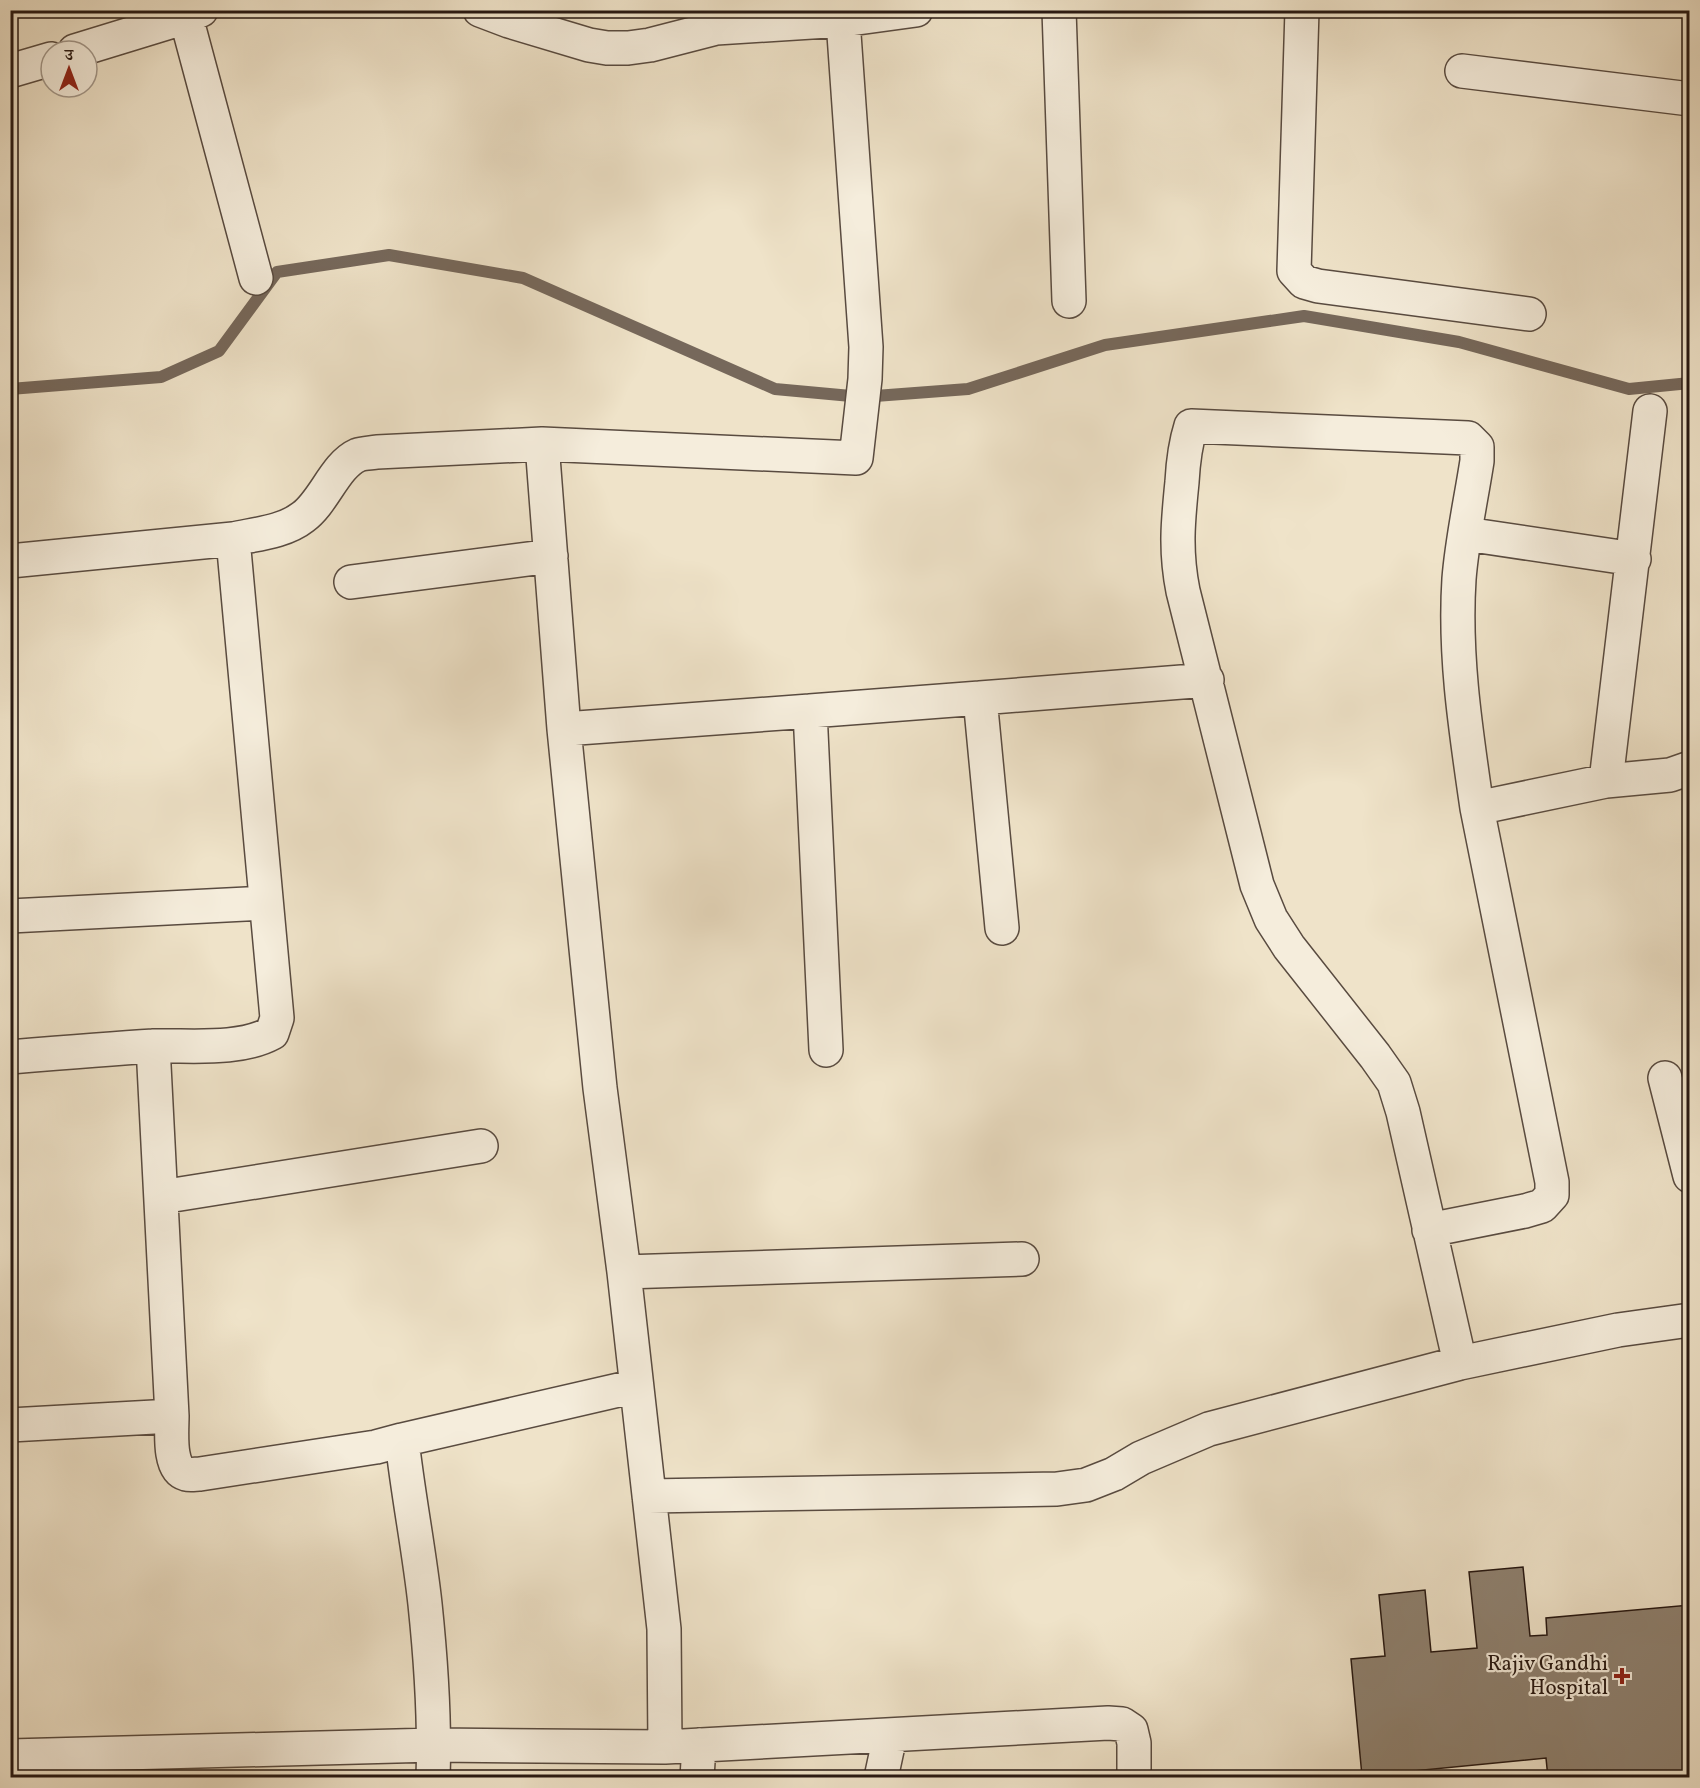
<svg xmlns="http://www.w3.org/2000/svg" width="1700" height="1788" font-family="Vollkorn,'Noto Serif Devanagari',serif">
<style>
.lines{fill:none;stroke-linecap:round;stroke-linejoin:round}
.stream{stroke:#76685b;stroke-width:12}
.building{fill:#8f8271;stroke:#271812;stroke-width:1.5}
.street-casing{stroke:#594b40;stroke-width:36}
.street{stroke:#f5eddc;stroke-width:33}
.poi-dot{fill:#8f2418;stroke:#f5eddc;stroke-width:2}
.labels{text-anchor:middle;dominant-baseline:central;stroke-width:4.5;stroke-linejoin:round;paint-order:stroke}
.poi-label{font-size:21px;fill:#271812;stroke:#f5eddc;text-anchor:end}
</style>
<rect width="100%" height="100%" fill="#efe3c9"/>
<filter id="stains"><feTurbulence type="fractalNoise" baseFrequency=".00333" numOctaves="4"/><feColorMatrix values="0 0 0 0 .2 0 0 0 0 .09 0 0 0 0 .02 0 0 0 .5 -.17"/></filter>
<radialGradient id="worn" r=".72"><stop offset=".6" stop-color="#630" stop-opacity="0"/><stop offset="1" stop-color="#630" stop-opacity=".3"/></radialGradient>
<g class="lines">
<!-- stream -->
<path class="stream" d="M10,389L161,377L219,351L277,272L389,255L523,278L775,389L862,397L968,389L1105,345L1304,316L1459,342L1629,389L1690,383"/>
</g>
<!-- building -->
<path class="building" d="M1523,1567L1530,1636L1547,1635L1546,1618L1690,1605V1778H1548L1546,1758L1362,1776L1351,1659L1385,1656L1379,1595L1425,1590L1431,1652L1477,1648L1469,1572Z"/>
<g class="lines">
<!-- street casing -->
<g class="street-casing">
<path id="street" d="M480,10L509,21L589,45L607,48H628L650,45L716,28L843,20L916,10
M1059,10L1069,301
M1302,10L1294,271L1304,282L1318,286L1529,314
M186,17L256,278
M75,51L186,17L201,10
M10,71L51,59
M1462,71L1690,99
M1650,411L1606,781L1477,808C1466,732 1454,656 1459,579C1462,540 1471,500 1477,461V447L1468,438L1191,426C1185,445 1183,463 1182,482C1178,521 1175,551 1183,591L1257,885L1271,919L1289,947L1375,1056L1394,1083L1403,1112L1460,1363L1618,1330L1690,1320
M542,444L856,458L865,379L866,347L843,20
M1466,534L1634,559
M10,561L233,539
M351,582L551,556
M980,698L1207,680
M564,729L810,711
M1606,781L1670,775L1690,768
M10,916L265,903
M153,1046L172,1416
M826,1050L810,711L980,698L1002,928
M10,1057C58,1053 106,1049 154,1046C191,1045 239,1051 272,1033L277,1018L233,539C256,534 284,532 303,517C324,502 335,465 358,455C363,453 371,453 377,452L542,444L564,729L600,1088L624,1272L664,1629L665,1747
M1665,1078L1690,1176
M161,1197L481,1146
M1429,1230L1525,1211L1542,1206L1552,1195V1182L1477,808
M624,1272L1022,1259
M10,1425L172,1416C172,1431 168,1469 186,1474C190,1475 196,1474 200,1474L376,1447L402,1440C408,1495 419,1549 425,1604C431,1661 435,1720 433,1778
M402,1440L636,1386
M649,1496L1057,1489L1086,1485L1114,1474L1141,1458L1209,1429L1460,1363
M10,1756L434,1745L665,1747L1108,1723L1122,1724L1131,1730L1134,1743V1778
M697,1778L699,1745
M881,1778L890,1736"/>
</g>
<!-- street -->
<use href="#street" class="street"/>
</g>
<!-- markers -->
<path class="poi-dot" d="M1619 1667h6v6h6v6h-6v6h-6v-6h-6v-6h6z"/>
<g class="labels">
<!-- poi labels -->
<g class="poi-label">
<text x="1608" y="1664">Rajiv Gandhi<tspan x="1608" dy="24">Hospital</tspan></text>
</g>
</g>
<!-- margin -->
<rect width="1700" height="1788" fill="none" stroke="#efe3c9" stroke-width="36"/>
<rect x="12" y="12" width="1676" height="1764" fill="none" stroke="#271812" stroke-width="3"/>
<rect x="18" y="18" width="1664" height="1752" fill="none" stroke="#271812" stroke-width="1.5"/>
<!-- north arrow -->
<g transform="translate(69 69)"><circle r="28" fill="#f5eddc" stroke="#a3988b" stroke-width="1.5"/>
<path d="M0-4.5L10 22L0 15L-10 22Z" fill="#8f2418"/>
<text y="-9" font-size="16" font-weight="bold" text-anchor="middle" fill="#271812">उ</text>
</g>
<rect width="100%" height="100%" filter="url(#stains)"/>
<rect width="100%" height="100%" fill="url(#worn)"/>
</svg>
